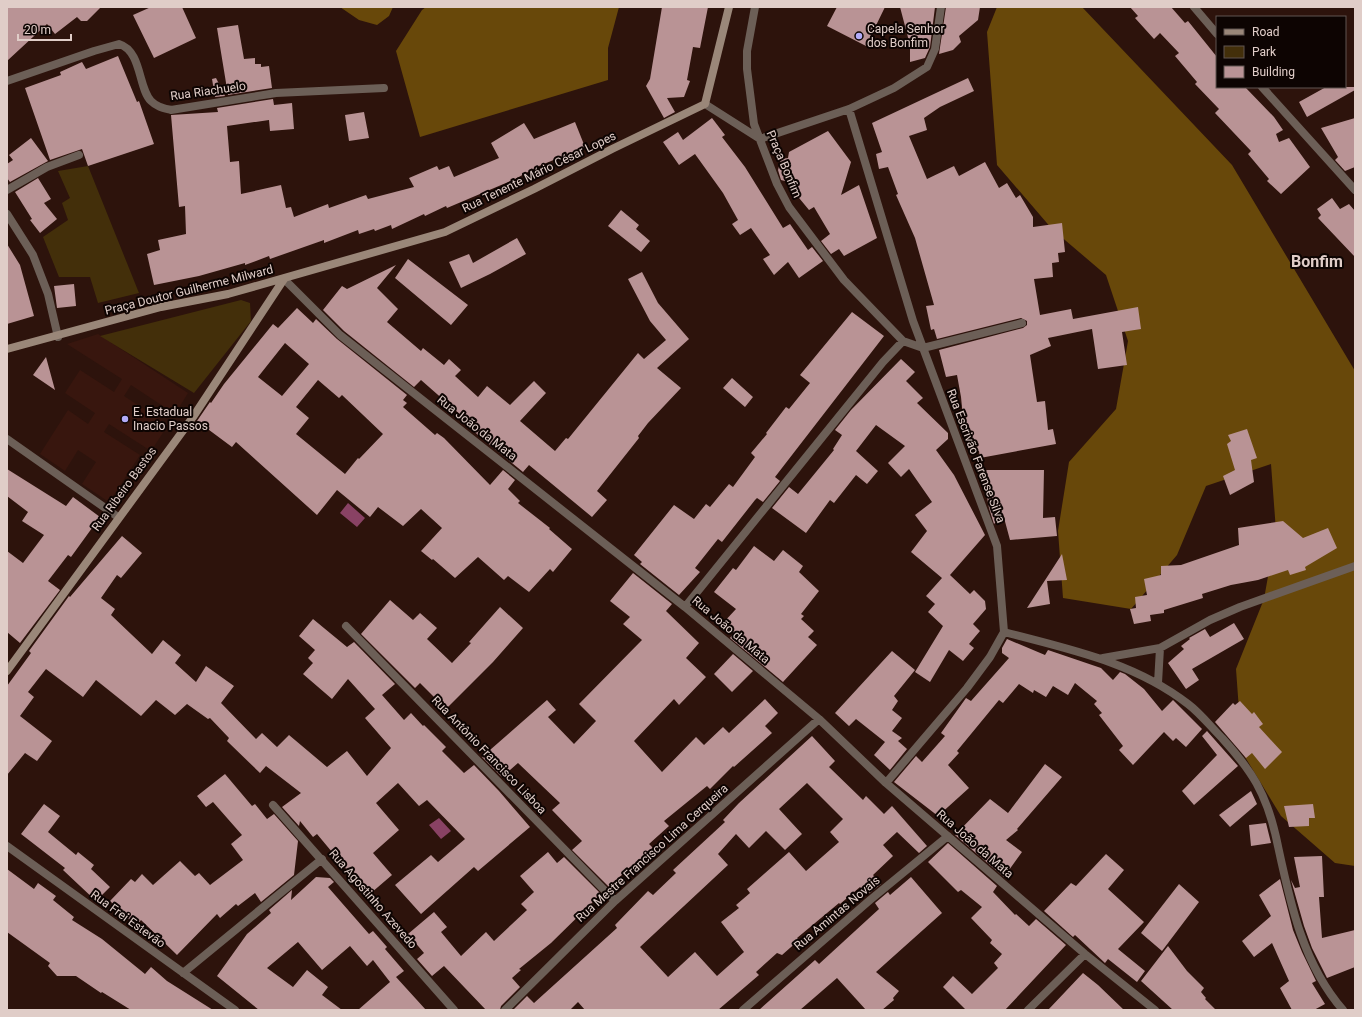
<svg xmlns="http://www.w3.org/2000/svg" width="1362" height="1017" font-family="Roboto,sans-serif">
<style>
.built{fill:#38160e}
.green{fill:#432f0a}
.forest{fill:#68480a}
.water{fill:#894264}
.building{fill:#b99395;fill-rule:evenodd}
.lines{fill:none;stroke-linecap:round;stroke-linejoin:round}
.street{stroke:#6c5f57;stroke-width:8}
.secondary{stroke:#9a8779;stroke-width:8}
.poi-dot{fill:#b3acf9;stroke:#0d0402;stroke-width:1.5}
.labels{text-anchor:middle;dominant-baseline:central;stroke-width:4;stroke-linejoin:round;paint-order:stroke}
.poi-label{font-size:12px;fill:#e0cdc8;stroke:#0d0402;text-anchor:start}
.street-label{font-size:12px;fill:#e0cdc8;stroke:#0d0402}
.district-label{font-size:16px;font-weight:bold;fill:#e0cdc8;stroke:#0d0402}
</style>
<rect width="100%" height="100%" fill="#2d130c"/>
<!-- built -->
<path class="built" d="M98,334L188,393L175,414L131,385L124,396L168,425L151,451L109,424L104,432L140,455L109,502L82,484L96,462L78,450L65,471L40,454L68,410L88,424L95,413L65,393L80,370L114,392L122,379L67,344Z"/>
<!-- green -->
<path class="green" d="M88,166L139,293L98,303L90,277H59L43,237L68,220L62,203L70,198L58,171Z
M241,300L250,303L251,321L194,393L100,336Z"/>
<!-- forest -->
<path class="forest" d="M340,7H393L389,16L377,25L359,20Z
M426,7H619L608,48V80L420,137L396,51L422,10Z
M997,7H1082L1232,165L1355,371V866L1335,863L1281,816L1242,752L1236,669L1264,599L1276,531L1271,464L1206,486L1177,555L1131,609L1063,598L1058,531L1069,462L1116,409L1128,341L1106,275L1052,229L997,165L987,32Z"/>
<!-- water -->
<path class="water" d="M348,503L365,518L357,527L340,513Z
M439,818L451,831L441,839L429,825Z"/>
<!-- building -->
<path class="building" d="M7,7H101L87,21H81L77,17L55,34L47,24L7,61Z
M151,7H182L196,38L154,58L133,15Z
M662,7H708L700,48L693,47L687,80L690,81L684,97L667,98L675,112L664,118L646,86L650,79Z
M837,7H885L866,46L827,26Z
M900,7H935L930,47L925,58L910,62V45Z
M946,7H980L978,20L959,36L961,42L953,50L939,54Z
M1130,7H1171L1185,23L1188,21L1217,57V87H1245L1274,117L1283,130L1276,134L1279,142L1289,138L1310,167L1281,194L1267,181L1269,179L1248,154L1251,151L1215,113L1219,109L1195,84L1197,82L1175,56L1179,53L1160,33L1154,39L1135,18L1138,16Z
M238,25L244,59L255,58V64H261V67L269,66L272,88L228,95L217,28Z
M118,56L137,102L139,101L154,144L88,166L82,149L50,160L25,88L61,75L60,72L82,62L86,69Z
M216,78L225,96L215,97L212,79Z
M968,78L974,91L940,107L924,118L927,130L909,136L927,179L954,166L959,176L985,162L999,188L1007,183L1016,198L1020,195L1033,217V227L1062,223L1065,252L1058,253L1059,262L1052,263L1053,277L1034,279L1040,315L1071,309L1073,319L1138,307L1141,329L1122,332L1127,365L1098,369L1092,329L1048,338L1051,346L1030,355L1037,402L1045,401L1048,430L1053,429L1056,444L980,458L979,451L972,452L967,425L964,428L961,397L957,375L946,377L939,350L1023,328L1027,325V321L1021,318L937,339L934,329L931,330L926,306L934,305L915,238L896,195L898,194L888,167L879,169L876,154L882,152L872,123Z
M1326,87H1355V90L1307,117L1299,102Z
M273,99L274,105L292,103L294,129L270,131L269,120L227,126L230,162L239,161L241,194L281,185L286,208L291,207L294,217L328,204L329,208L366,195L368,199L414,187L409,178L437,166L439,170L449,166L454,177L499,158L491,143L524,123L534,139L575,122L585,147L539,166L515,179L447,208L446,206L425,216L424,214L392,229L391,225L375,231L374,229L359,234L358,230L324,243V240L270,259L269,256L245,265V263L199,276L154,285L147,254L160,250L158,240L186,234L185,206L179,207L171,115L218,112L217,108Z
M364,112L369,138L349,141L345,115Z
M712,118L725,135L722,137L745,167L783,228L790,224L808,250L812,247L823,261L799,278L788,262L774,275L763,259L770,255L751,228L740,235L732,224L738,220L723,193L695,154L679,165L663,142L678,132L683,140Z
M1355,118V167L1345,171L1335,160L1338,157L1321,128Z
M828,131L851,162L841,195L859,185L877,238L844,256L839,249L831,254L821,241L830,234L814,207L809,210L785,181L781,180L778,170L781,159L788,158L789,152Z
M31,138L48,161L10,182L7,178V164L13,160L9,155Z
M38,178L51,199L44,203L57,219L40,233L30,220L32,219L15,192Z
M1332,198L1340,209L1349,204L1355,211V257L1318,218L1321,215L1317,209Z
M621,210L639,225L636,229L650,241L641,252L608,226Z
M517,238L526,254L490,274L461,288L449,262L469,254L473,263Z
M7,244L20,265L34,316L7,324Z
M408,259L468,305L451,325L395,278Z
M396,265L377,288L398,309L387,322L421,351L423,348L444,365L449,359L461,370L455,376L478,397L487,386L510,405L534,381L546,393L520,421L555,451L566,438L568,439L638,353L644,359L666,340L650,321L628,279L642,272L658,303L689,339L657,368L681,388L648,423L638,436L639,438L597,491L607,500L592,517L529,465L523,472L478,435L460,418L462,416L421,380L414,387L344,331L323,310L342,286L347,289Z
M74,284L76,306L57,308L54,286Z
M297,308L313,323L316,319L337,339L407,395L403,400L407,403L403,407L435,435L437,433L444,438L490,485L503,470L515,480L508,489L520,501L518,503L550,528L549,529L572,549L553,572L550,569L529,592L508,576L504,580L478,557L455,578L433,559L432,560L421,551L442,528L421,509L403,526L378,507L370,517L337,490L317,515L236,442L232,447L197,421L210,402L211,403L224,384L273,324L278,328ZM285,343L309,364L282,396L258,377ZM318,380L339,398L342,395L383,434L359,459L358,458L345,474L296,434L309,418L296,407Z
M852,312L884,336L775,477L780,481L763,502L757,498L755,500L722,542L718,539L695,568L700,572L679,595L640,564L642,562L634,555L674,505L694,519L706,504L710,507L729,484L733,487L755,457L751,453L767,434L766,433L786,407L789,409L810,383L800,375Z
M46,357L55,390L33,375Z
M901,359L915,372L906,381L923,398L917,403L948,433V439L936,450L954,475L985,535L950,575L970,594L974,590L985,601L986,609L973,624L980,631L969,644L974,648L963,661L949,650L930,682L915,672L943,626L928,612L935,604L926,596L942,578L911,552L927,531L915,515L932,502L909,469L901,477L888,463L905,446L876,425L856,451L878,471L867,484L856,475L834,503L830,500L806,533L772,508L789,487L798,494L834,450L833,449L842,435L835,430L851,410Z
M732,378L753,397L745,407L723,388Z
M1247,429L1257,458L1251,460L1254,482L1230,495L1223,476L1235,470L1227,444L1231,441L1228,435Z
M7,469L66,506L73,497L100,517L71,557L68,555L48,581L60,590L20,643L7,632V551L23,563L44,535L22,521L28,512L7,496Z
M982,470H1044L1043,518L1055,517L1057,536L1010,540L1003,514L994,524L989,508Z
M1283,521L1303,538L1328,528L1337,548L1305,567L1306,570L1290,575L1288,570L1258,580L1231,585L1202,594L1203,598L1164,610V613L1150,615L1151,621L1134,624L1130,609L1136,608L1135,597L1147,595L1144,579L1161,575V566L1181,565L1239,545L1238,528Z
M122,536L142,553L121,578L117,575L101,598L115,609L111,615L152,654L163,640L181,655L175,663L196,682L206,666L234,686L221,703L256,739L262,733L277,747L289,735L327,767L347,751L367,776L391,748L365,718L375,709L348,679L332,699L303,674L313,663L308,658L315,650L299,636L313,619L347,647L354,642L395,684L382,695L404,720L411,713L423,726L424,725L446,747L442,751L464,773L474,765L499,791L530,827L478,871L474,867L421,914L395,885L431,855L438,862L465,839L427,800L419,806L398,783L376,803L399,830L373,853L392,875L371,893L350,868L347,870L317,834L313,837L300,821L299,826L282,807L301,793L266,766L260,773L227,741L229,738L210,718L208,719L187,704L175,715L156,700L141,716L96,680L83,697L46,669L28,692L34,697L20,716L52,741L37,761L25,753L7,775V686L31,653L29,651L69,596L70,597Z
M754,546L774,561L783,550L803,566L799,572L819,591L801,614L804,616L801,619L814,631L808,637L817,645L783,682L730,638L734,633L723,623L736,609L714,592L733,568L736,570Z
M1062,554L1067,580L1047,581L1050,604L1027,608Z
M633,573L672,604L666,611L699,643L686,658L706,677L679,705L674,699L634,741L662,772L696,737L704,745L723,727L729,733L765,699L778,713L765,726L772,733L734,767L733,766L710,789L707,786L664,821L669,826L649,844L653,848L629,873L627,870L609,887L572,850L582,841L552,810L560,803L518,763L502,777L482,757L547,700L556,710L548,717L574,744L596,721L579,704L642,640L623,624L630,617L610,601Z
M390,600L413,620L420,613L437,628L427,639L452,663L471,643L469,642L500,607L523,628L493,662L446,709L420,683L415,688L361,634Z
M1234,623L1244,639L1192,669L1199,680L1186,689L1168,663L1184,649L1181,646L1190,639L1189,638L1205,629L1210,637Z
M1007,639L1045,655L1048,650L1101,668L1113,680L1120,672L1125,674L1144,689L1162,711L1173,700L1202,729L1186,747L1176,738L1173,741L1164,732L1133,765L1119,750L1123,746L1099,715L1102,713L1094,704L1097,701L1075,683L1068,695L1053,686L1046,697L1034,690L1033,693L1019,684L1003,703L999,700L957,751L959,753L948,765L969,788L938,816L894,782L916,756L922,762L945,736L941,733L966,698L971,701L1009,658L1002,653V648Z
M892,651L915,670L894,696L898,701L892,710L902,718L892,731L902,738L898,741L907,749L890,770L874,755L885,742L856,719L849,726L835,713Z
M733,654L753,671L732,692L714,674Z
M1240,701L1252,714L1254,712L1263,724L1259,727L1282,752L1265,769L1252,753L1246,758L1215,722L1233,703L1235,705Z
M1207,731L1238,766L1194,805L1182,791L1217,755L1202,736Z
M812,736L835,761L829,767L863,800L866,796L884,814L892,806L927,846L919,853L897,832L883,845L893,856L873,875L881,884L867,895L860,887L840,904L839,903L797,938L799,940L782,955L777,953L756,972L759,975L718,1010H585L578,1002L570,1010H513L527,996L534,1003L617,928L615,925L648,891L653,895L676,873L673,870L725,822L723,820L739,803ZM807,783L843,819L830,832L839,842L806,871L789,852L747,889L750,893L736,905L739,908L721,922L744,952L717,976L695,952L668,977L640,947L728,865L718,854L736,834L749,848L766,831L785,850L802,834L779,809Z
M1045,764L1062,777L1017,829L1018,830L1006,840L1022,852L1004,877L955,835L990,799L1008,813Z
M225,774L252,806L255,804L267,819L274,814L298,841L294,875L261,902L255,893L238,906L236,904L220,918L217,914L177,955L141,920L136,926L110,901L131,879L135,882L142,874L153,885L180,861L195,876L199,873L210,885L243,860L231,844L242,835L213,802L206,807L197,796Z
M1251,791L1257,804L1230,827L1219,815Z
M44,804L60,816L48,832L76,855L78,852L94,865L91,869L110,887L96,901L63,870L65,868L21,834Z
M1313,804L1315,818H1309V826L1289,827L1284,806Z
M1266,823L1271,843L1251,846L1249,825Z
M948,843L997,886L993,892L1015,915L1016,914L1029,926L1036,919L1066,945L1005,1010H966L943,987L953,976L972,994L998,968L994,963L1002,954L990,943L992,940L971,918L982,907L961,890L958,892L928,862Z
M548,852L557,863L564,857L601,894L551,943L519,969L521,970L512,978L520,987L501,1006L500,1010H486L444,966L432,976L417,959L424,953L408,934L434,912L447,927L441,932L461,956L486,932L494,941L527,910L521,904L534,892L520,876Z
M1106,854L1124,870L1108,889L1144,922L1118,949L1145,971L1137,982L1108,959L1105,963L1075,935L1073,937L1044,911L1071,883L1076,886Z
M1322,856L1324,897H1319L1322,938L1355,930V967L1327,978L1312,948L1304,926L1291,880L1295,888L1300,887L1294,857Z
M7,869L34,889L38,883L56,896L53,900L74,917L72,920L102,939L145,974L151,967L167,981L213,1010H131L102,992L101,993L76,976H57L48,966L50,963L7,932Z
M316,877L330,878L334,882L328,887L369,934L373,931L387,947L385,949L404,971L396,977L426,1010H358L390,982L373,960L367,966L350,946L322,970L298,942L267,968L293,987L307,970L328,987L322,995L342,1010H259L217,976L247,934L271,913L269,910L292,890L291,900Z
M911,877L942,913L876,972L899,991L893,998L894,1000L882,1010H866L837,978L800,1010H759L815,960L819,964L879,909L875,903L888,892L890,895Z
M1280,879L1293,930L1302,952L1316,981L1312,983L1325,1004L1314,1010H1292L1280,988L1289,981L1272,943L1254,957L1242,941L1271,916L1259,895Z
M1179,884L1199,902L1162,951L1141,933Z
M1168,946L1187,971L1204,988L1201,992L1206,998L1205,999L1216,1010H1173L1141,981Z
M1083,973L1098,985L1124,1010H1048Z"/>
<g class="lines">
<!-- street -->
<path class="street" d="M755,7L747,51V69L754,124L777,184L789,207L844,280L903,341L923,348L1022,323
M1194,7L1217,34
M7,81L94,51L119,44C142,51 138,88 151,101C157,107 163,108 171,110L276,93L384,88
M1262,87L1355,190
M705,104L760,139
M849,109L913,321L997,546L1004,632L990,657L967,688L886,783
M760,139L849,109L894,88L927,67L935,49L941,7
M7,190L47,167L79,155
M7,214L33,255L48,294L58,337
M284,279L340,335L685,607L819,719L886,783L1085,954L1155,1010
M7,439L118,517
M685,607L883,362L903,341
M346,626L615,901
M1004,632C1068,649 1134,662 1188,704C1200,713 1211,727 1222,738C1252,771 1266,793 1276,837C1289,897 1301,962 1343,1010
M1103,658L1160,648L1210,620L1240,607L1355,566
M1158,683L1160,648
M273,805L454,1010
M7,846L235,1010
M183,973L322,859
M505,1010L615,901L819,719
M743,1010L870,900L948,836
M1028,1010L1085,954"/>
<!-- secondary -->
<path class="secondary" d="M7,349L161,307L228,294L445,232L534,189L612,149L705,104L729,7
M7,671L193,417L284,279"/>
</g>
<!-- markers -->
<g class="poi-dot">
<circle cx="859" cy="36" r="4"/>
<circle cx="125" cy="419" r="4"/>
</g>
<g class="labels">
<!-- poi labels -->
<g class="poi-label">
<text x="867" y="29">Capela Senhor<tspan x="867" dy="14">dos Bonfim</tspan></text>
<text x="133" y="412">E. Estadual<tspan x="133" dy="14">Inacio Passos</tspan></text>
</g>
<!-- street labels -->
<g class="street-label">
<text transform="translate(208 91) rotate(-8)">Rua Riachuelo</text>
<text transform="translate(784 164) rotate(67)">Praça Bonfim</text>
<text transform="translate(539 172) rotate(-26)">Rua Tenente Mário César Lopes</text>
<text transform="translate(189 290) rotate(-14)">Praça Doutor Guilherme Milward</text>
<text transform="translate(477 428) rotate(38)">Rua João da Mata</text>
<text transform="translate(976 456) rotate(69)">Rua Escrivão Farense Silva</text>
<text transform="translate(124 489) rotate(-54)">Rua Ribeiro Bastos</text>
<text transform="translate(731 630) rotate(40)">Rua João da Mata</text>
<text transform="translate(489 755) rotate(46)">Rua Antônio Francisco Lisboa</text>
<text transform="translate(975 844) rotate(41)">Rua João da Mata</text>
<text transform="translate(652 853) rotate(-42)">Rua Mestre Francisco Lima Cerqueira</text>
<text transform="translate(373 899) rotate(49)">Rua Agostinho Azevedo</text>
<text transform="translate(837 913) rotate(-40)">Rua Amintas Novais</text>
<text transform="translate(128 919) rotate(36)">Rua Frei Estevão</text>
</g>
<!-- district labels -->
<g class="district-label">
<text x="1317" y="261">Bonfim</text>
</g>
</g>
<!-- border -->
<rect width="1362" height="1017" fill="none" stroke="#e0cdc8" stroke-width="16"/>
<!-- legend -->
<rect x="1216" y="16" width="130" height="72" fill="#0d0402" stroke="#615451"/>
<rect x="1224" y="29" width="20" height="6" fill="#9a8779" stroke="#615451"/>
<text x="1252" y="36" font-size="12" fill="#e0cdc8">Road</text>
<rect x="1224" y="46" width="20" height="12" fill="#432f0a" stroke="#615451"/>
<text x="1252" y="56" font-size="12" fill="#e0cdc8">Park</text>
<rect x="1224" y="66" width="20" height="12" fill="#b99395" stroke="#615451"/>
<text x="1252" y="76" font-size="12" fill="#e0cdc8">Building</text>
<!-- scale -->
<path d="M18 34v6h53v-6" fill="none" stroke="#e0cdc8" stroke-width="2"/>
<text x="24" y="34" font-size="12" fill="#e0cdc8" stroke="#0d0402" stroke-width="3" paint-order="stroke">20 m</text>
</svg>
